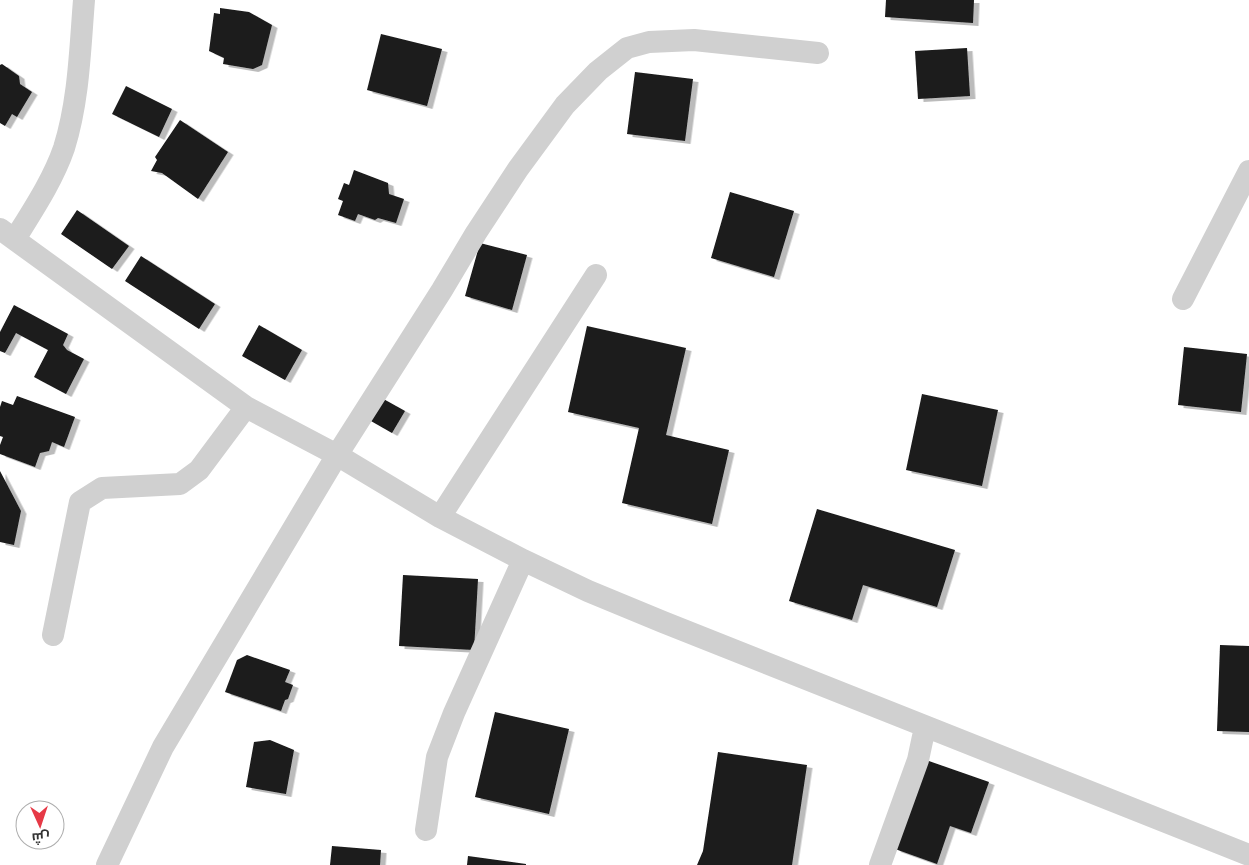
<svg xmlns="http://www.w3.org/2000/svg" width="1249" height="865" font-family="Poppins,Cairo,sans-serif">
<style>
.building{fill:#1a1a1a;filter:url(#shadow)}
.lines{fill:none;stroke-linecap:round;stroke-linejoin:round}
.street{stroke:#d0d0d0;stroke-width:22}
</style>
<defs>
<filter id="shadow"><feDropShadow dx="5.5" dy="3" stdDeviation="0" flood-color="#0004"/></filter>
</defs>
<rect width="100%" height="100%" fill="#fff"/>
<!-- building -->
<path class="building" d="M886,0H974L973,23L885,17Z
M220,8L249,12L272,25L262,65L253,69L223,64L224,58L209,51L214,13L220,14Z
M381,34L442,49L427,106L367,90Z
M967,48L970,96L918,99L915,51Z
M2,64L19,76L20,84L32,92L17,117L12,114L5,126L0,123V65Z
M635,72L693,79L685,141L627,134Z
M126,86L172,109L159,137L112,114Z
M180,120L228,152L198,199L162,173L151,171L157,160L155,157Z
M354,170L388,183L389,194L404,199L396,223L378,218L375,220L358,214L355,221L338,215L343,201L338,199L344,183L349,185Z
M730,192L794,211L774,277L711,258Z
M77,210L129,246L112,269L61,234Z
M480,243L527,255L512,310L465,296Z
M141,256L215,304L199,329L125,281Z
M14,305L68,334L63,345L67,350L84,359L66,394L34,377L48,350L16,333L5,353L0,351V332Z
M259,325L302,350L285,380L242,356Z
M587,326L686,348L666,435L729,450L712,524L622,503L639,428L568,412Z
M1184,347L1247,354L1241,412L1178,405Z
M369,391L405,411L392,433L357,413Z
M922,394L998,410L982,486L906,470Z
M17,396L75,417L64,447L52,442L49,451L40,453L35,467L0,454V445L3,437L0,436V407L2,401L13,405Z
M0,471L21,511L14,545L0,542Z
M817,509L955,550L937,607L863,585L852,620L789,601Z
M403,575L478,579L474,650L399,646Z
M1220,645L1249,646V732L1217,731Z
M247,655L290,670L285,682L293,685L288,699L285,700L281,711L225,692L237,660Z
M495,712L569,729L549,814L475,797Z
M270,740L294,750L286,794L246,787L254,742Z
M718,752L807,765L792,865H697L703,851Z
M926,760L989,782L971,833L950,826L937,864L895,849Z
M332,846L381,850L380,865H330Z
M468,856L526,864V865H467Z"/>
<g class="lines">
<!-- street -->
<path class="street" d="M0,229L246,407L337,455L440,517L523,560L588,591L663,622L1249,855
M15,239C33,210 53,180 64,148C79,100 80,49 84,0
M1183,299L1249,171
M440,517L596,275
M53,635L80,502L102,488L180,484L199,470L246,407
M426,830L437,757L454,713L523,560
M107,865L163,747L337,455L442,290L476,233L518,169L565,105L598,71L627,48L649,42L694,40L818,53
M880,865L918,760L925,727"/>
</g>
<!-- north arrow -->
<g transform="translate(40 825) rotate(177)"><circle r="24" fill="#ffffff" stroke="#adadad"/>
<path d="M0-4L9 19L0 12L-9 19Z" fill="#e63946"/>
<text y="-8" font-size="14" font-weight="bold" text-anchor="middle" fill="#333333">ش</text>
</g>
</svg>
